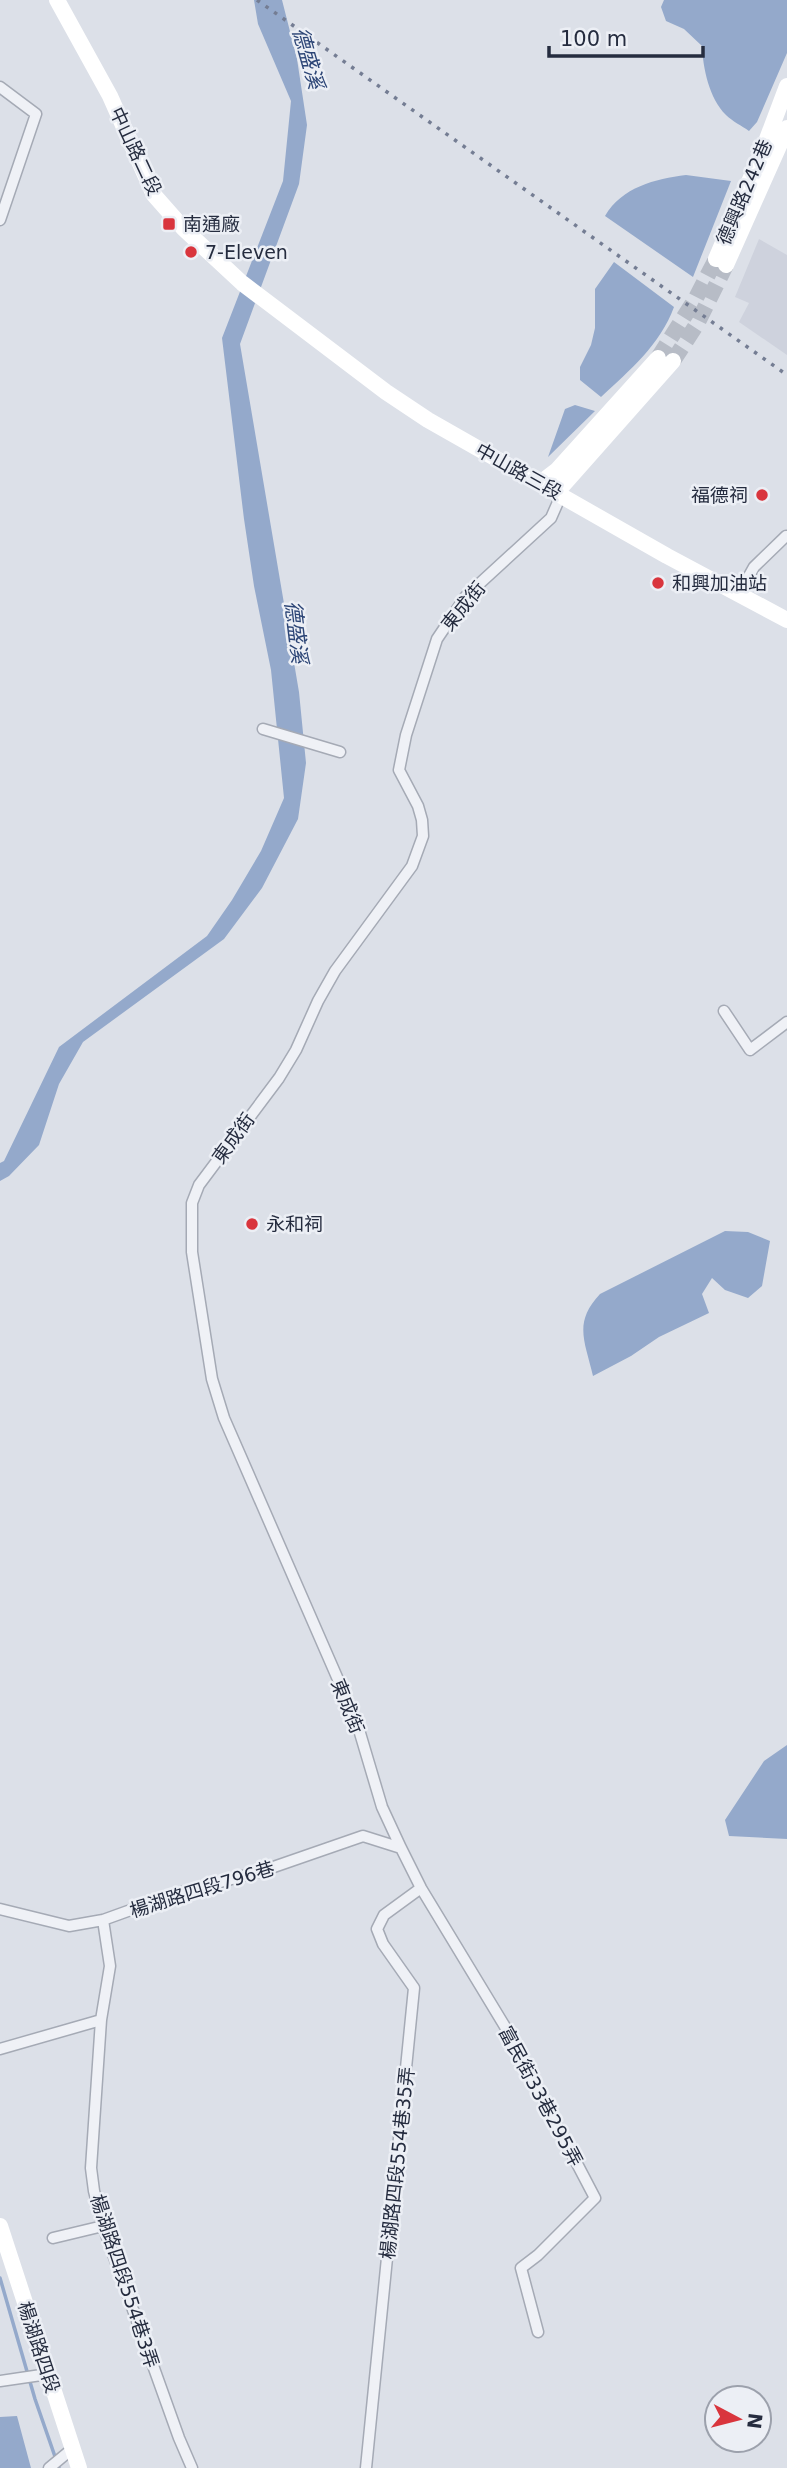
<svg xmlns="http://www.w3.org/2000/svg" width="787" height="2468" font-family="'DejaVu Sans','Noto Sans TC',sans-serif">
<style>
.built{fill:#ced2dd}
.water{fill:#94a9cb}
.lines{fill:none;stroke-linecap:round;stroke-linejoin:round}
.stream{stroke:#94a9cb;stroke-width:3.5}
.secondary-tunnel{stroke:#b7bcc6;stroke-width:16;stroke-dasharray:16 8;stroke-linecap:butt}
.street-casing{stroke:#a5aab5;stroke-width:13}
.street{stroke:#eff1f6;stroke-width:10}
.secondary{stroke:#fff;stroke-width:16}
.rail{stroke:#747d93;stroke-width:3.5;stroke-dasharray:3.5 7;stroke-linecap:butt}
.poi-dot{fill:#d9353d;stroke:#eceff5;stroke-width:2.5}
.labels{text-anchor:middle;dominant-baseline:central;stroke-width:5;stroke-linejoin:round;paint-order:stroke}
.street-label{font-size:19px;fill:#252c3f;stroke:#eceff5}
.poi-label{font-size:19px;fill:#252c3f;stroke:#eceff5;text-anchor:start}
.water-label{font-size:21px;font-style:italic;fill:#2c4576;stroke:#eceff5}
</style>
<rect width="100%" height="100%" fill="#dce0e8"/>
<!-- built -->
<path class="built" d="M759,239L787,255V355L739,322L749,303L735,297Z"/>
<!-- water -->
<path class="water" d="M254,0H282L297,59L307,125L299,184L240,344L299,692L306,763L298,819L262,888L224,939L83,1042L59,1084L39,1145L9,1176L0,1181V1163L4,1161L59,1047L207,936L232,900L261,851L284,798L271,670L254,586L244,519L222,338L283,181L291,101L258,24Z
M664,0H787V53L757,122L749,131C742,126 732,121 726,115C709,98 703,68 702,46L684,29L666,21L661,7Z
M686,175L731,181L693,277L605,216C622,187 655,179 686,175Z
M614,262L674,307C660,345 630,370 601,397L580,380V367L591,345L595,328V289Z
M575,405L595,411L548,457L565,409Z
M725,1231L748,1232L770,1241L762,1286L748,1298L725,1290L712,1278L702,1294L709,1313L659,1337L631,1356L593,1376C585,1341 573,1323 600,1294Z
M787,1745V1839L729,1836L725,1820L764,1761Z
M17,2416L31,2468H0V2417Z"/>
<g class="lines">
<!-- stream -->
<path class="stream" d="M0,2278L35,2399L59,2468"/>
<!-- secondary-tunnel -->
<path class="secondary-tunnel" d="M658,358L696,298L716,259
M673,361L697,324L726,265"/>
<!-- street casing -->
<g class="street-casing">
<path id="street" d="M0,87L36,114L0,220
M739,594L754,567L786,536
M263,729L340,752
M724,1011L750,1050L787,1022
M0,1909L69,1926L103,1920L175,1894L262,1871L363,1836L401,1848
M103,1920L110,1966L101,2020L91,2168L94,2191L103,2226L179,2438L192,2468
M0,2049L101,2020
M53,2238L103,2226
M538,2332L521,2268L538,2255L595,2198L507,2030L421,1888L401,1848L382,1807L357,1723L224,1418L212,1379L192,1252V1203L199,1185L279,1078L296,1050L318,1001L335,971L412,866L423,836L422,820L418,806L399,770L406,735L437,639L466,596L551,518L558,502L557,492
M0,2381L48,2374
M49,2468L72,2449
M366,2468L414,1988L383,1944L377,1929L384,1915L421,1888"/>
</g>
<!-- street -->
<use href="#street" class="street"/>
<!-- secondary -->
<path class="secondary" d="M57,0L110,96L154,195L184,229L242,283L386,392L428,420L667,556L787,620
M716,259L764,147L787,86
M726,265L787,128
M540,483L557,470L658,358
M557,492L673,361
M0,2226L79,2468"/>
<!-- rail -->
<path class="rail" d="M257,0L787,375"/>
</g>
<!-- markers -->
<g class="poi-dot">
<rect x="162" y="217" width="14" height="14" rx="3.5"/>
<circle cx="191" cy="252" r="7"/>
<circle cx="762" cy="495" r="7"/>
<circle cx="658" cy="583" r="7"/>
<circle cx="252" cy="1224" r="7"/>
</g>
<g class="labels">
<!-- street labels -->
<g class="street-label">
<text transform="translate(136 151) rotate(65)">中山路二段</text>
<text transform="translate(744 192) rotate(-67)">德興路242巷</text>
<text transform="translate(519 471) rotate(29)">中山路三段</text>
<text transform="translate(463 606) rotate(-51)">東成街</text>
<text transform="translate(233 1138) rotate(-54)">東成街</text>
<text transform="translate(348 1706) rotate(68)">東成街</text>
<text transform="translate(202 1889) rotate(-17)">楊湖路四段796巷</text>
<text transform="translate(541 2096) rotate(62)">富民街33巷295弄</text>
<text transform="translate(397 2163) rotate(-84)">楊湖路四段554巷35弄</text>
<text transform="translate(125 2281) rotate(72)">楊湖路四段554巷3弄</text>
<text transform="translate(39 2347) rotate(72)">楊湖路四段</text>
</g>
<!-- poi labels -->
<g class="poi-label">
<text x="183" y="224">南通廠</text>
<text x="205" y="252">7-Eleven</text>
<text x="748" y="495" text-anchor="end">福德祠</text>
<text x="672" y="583">和興加油站</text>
<text x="266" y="1224">永和祠</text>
</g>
<!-- water labels -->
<g class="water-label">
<text transform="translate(308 58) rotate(74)">德盛溪</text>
<text transform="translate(296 632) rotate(83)">德盛溪</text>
</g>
</g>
<!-- north arrow -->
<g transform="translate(738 2419) rotate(97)"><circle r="33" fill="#eceff5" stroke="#9ca1ac" stroke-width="2"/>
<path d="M0-5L12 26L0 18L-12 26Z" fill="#d9353d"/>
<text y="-10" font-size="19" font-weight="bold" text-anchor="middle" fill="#252c3f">N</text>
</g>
<!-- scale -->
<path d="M549 46v10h154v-10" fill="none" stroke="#252c3f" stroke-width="3.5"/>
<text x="560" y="46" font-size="21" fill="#252c3f" stroke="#eceff5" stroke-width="5" paint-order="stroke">100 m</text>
</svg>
